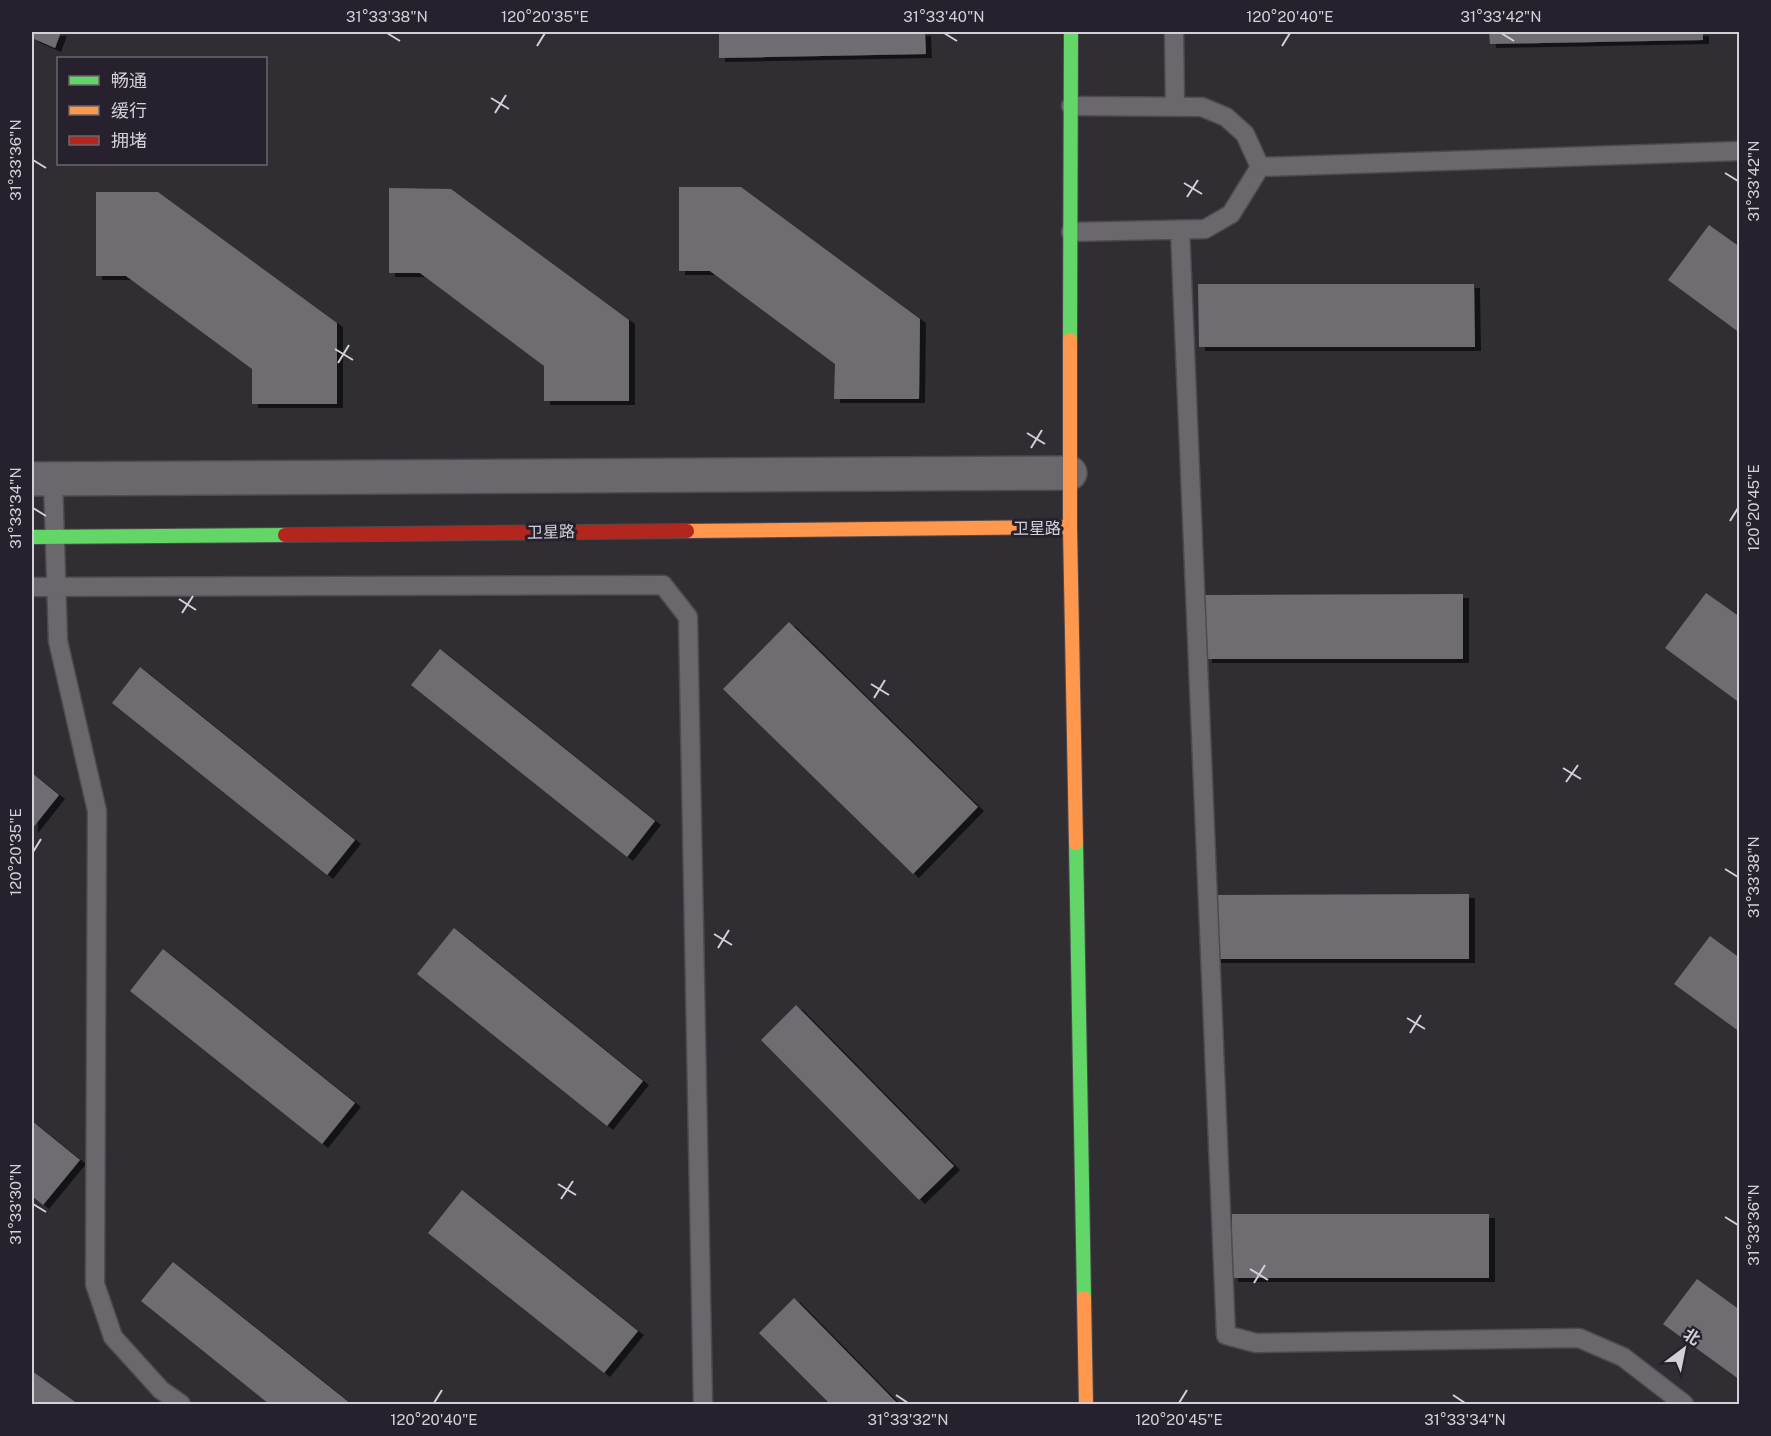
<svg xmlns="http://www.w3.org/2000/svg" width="1771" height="1436" font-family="'Public Sans','Noto Sans SC',sans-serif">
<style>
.building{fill:#6f6d72;filter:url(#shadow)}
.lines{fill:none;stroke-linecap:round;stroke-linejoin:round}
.lane-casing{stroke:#4d4b50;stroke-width:21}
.street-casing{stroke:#4d4b50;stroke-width:36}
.fast-casing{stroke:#4d4b50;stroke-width:16}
.slow-casing{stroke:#4d4b50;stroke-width:16}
.jam-casing{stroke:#4d4b50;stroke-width:16}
.lane{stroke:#6a686d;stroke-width:18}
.street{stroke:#6a686d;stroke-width:33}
.fast{stroke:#63d668;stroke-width:14}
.slow{stroke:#ff974d;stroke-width:14}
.jam{stroke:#b3261e;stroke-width:14}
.ticks{fill:none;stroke:#d3d0d7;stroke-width:2}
.labels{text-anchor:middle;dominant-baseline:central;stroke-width:6;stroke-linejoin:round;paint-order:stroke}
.street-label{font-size:16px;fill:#d3d0d7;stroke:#26212c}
.neatline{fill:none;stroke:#d3d0d7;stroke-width:2}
.ticks-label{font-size:15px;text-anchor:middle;fill:#d3d0d7}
</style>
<defs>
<filter id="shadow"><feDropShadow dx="6" dy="4" stdDeviation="0" flood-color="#0009"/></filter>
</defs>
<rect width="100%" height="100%" fill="#302e33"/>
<!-- building -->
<path class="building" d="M32,32H61L55,48L32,38Z
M719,32H925L926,54L719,58Z
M1489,32H1703V40L1490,44Z
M679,187H741L920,319L919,399H834L835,364L710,271H679Z
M389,188L451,189L629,320V401H544V366L420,273H389Z
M96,192H158L337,323V404H252V369L126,276H96Z
M1709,225L1740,247V333L1668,280Z
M1198,284H1474L1475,347H1199Z
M1706,593L1740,617V703L1665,648Z
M1463,594V659H1206L1205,595Z
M789,622L978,807L913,874L723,689Z
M440,649L655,821L627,857L411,685Z
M140,667L355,840L327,875L112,703Z
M32,773L59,795L32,829Z
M1469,894V959H1211V895Z
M454,928L643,1081L607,1126L417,974Z
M1710,936L1740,958V1032L1674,984Z
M163,949L355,1103L322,1144L130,991Z
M796,1005L954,1166L919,1200L761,1040Z
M32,1121L80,1160L43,1205L32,1196Z
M462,1190L638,1331L604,1373L428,1233Z
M1232,1214H1489V1278H1232Z
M173,1262L351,1404H269L141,1301Z
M1697,1279L1740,1310V1380L1663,1324Z
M794,1298L898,1404H830L759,1333Z
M32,1371L78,1404H32Z"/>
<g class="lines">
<!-- lane casing -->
<g class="lane-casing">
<path id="lane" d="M1174,32L1175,107
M1260,167L1740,151
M1180,230L1226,1335L1256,1343L1579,1338L1623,1357L1684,1404
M1071,232L1205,229L1231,214L1260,167L1245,134L1226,117L1202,107L1071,106
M53,479L58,641L97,811L95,1284L113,1337L161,1390L181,1404
M32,587L663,585L688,617L703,1404"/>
</g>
<!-- street casing -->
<g class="street-casing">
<path id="street" d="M32,479L1070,473"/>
</g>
<!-- fast casing -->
<g class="fast-casing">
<path id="fast" d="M1070,340L1071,32
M32,537L285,535
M1076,843L1084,1298"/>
</g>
<!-- slow casing -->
<g class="slow-casing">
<path id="slow" d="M1070,340V527L1076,843
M687,531L1070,527
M1084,1298L1086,1404"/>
</g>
<!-- jam casing -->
<g class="jam-casing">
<path id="jam" d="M285,535L687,531"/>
</g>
<!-- lane -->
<use href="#lane" class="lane"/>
<!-- street -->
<use href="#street" class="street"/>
<!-- fast -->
<use href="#fast" class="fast"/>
<!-- slow -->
<use href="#slow" class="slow"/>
<!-- jam -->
<use href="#jam" class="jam"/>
</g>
<!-- ticks -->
<path class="ticks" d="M387,33L400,41M944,33L957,41M1501,33L1514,41M537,46L545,33M1282,46L1290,33M491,98L509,109M495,113L506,95M33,160L46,168M1725,173L1738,181M1184,183L1202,194M1187,197L1198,180M335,349L353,360M338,363L349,345M1027,433L1045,444M1031,448L1042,430M33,508L46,516M1730,521L1738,508M179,599L196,610M182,613L193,596M871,684L889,695M874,698L885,680M1563,768L1581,779M1566,782L1578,765M33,852L41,839M1725,869L1738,877M714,934L732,945M718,948L729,930M1407,1018L1425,1029M1410,1033L1421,1015M558,1184L576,1195M561,1199L573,1181M33,1204L46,1212M1725,1217L1738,1225M1250,1269L1268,1280M1254,1283L1265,1265M896,1395L908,1403M1453,1395L1465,1403M434,1403L442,1390M1179,1403L1187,1390"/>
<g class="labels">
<!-- street labels -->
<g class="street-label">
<text x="1037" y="528">卫星路</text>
<text transform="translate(551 532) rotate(-1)">卫星路</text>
</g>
</g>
<!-- border -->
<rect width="1771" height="1436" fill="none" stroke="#26212c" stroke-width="66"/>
<!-- legend -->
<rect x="57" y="57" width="210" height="108" fill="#26212c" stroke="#6b6770" stroke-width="1.5"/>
<rect x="69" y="76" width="30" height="9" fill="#63d668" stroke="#6b6770" stroke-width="1.5"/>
<text x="111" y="87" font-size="18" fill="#d3d0d7">畅通</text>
<rect x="69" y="106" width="30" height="9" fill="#ff974d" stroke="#6b6770" stroke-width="1.5"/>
<text x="111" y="117" font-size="18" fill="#d3d0d7">缓行</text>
<rect x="69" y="136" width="30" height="9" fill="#b3261e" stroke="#6b6770" stroke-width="1.5"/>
<text x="111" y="147" font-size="18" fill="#d3d0d7">拥堵</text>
<!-- north arrow -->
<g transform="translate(1684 1349) rotate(32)" stroke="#26212c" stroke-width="4.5" paint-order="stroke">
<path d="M0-4.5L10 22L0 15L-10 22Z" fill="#d3d0d7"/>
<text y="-9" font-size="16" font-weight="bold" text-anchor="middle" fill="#d3d0d7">北</text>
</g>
<rect x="33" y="33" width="1705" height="1370" class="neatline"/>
<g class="ticks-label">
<text x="387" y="22">31°33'38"N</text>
<text x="545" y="22">120°20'35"E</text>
<text x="944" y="22">31°33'40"N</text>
<text x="1290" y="22">120°20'40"E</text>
<text x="1501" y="22">31°33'42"N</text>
<text transform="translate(16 160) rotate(-90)" y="5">31°33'36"N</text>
<text transform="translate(1754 181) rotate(-90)" y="5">31°33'42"N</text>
<text transform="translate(1754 508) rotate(-90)" y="5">120°20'45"E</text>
<text transform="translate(16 508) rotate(-90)" y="5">31°33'34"N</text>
<text transform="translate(16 852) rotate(-90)" y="5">120°20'35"E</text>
<text transform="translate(1754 877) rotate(-90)" y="5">31°33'38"N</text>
<text transform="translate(16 1204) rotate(-90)" y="5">31°33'30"N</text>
<text transform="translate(1754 1225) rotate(-90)" y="5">31°33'36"N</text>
<text x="434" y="1425">120°20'40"E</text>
<text x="908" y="1425">31°33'32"N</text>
<text x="1179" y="1425">120°20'45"E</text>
<text x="1465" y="1425">31°33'34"N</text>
</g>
</svg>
